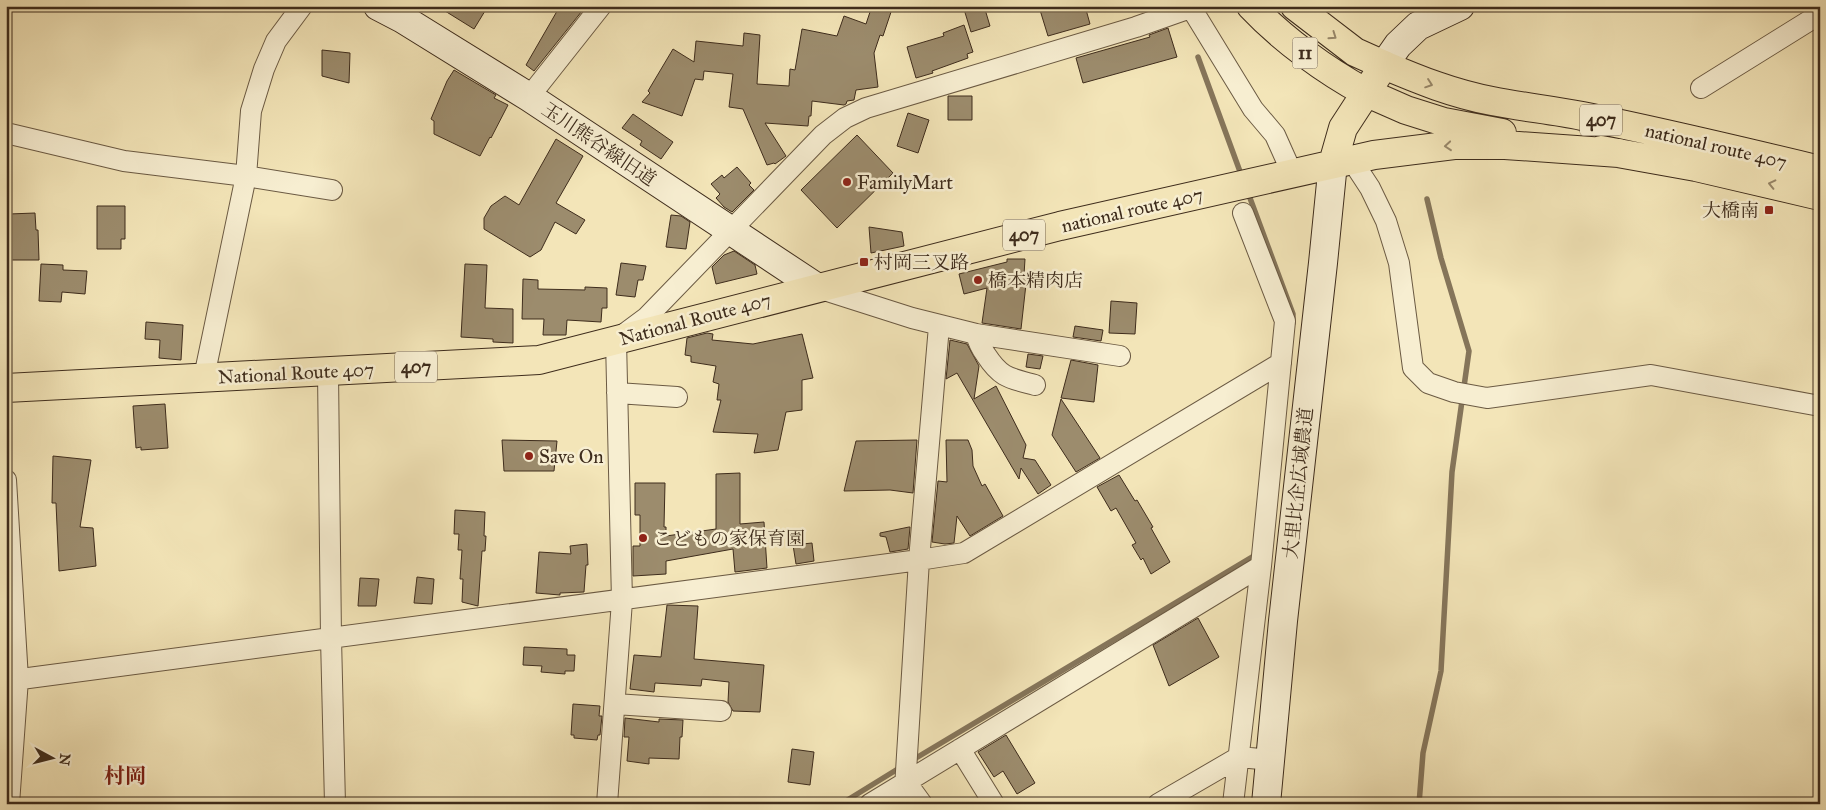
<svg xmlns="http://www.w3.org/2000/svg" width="1826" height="810" font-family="'IM FELL Great Primer','Noto Serif JP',serif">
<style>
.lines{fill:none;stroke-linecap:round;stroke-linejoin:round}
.stream{stroke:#85755a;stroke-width:5.5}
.building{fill:#9c8c6d;stroke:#3e2c1c}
.street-casing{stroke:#6b5a43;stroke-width:22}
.secondary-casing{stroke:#3e2c1c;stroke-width:30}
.primary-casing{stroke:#3e2c1c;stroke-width:30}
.highway-casing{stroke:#3e2c1c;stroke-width:30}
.street{stroke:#f7eed1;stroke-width:20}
.secondary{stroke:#f7eed1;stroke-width:28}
.primary{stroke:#f3e5b8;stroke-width:28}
.highway{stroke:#f3e5b8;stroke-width:28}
.oneway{stroke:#98886a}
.poi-dot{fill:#8f2418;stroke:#f7eed1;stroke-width:2}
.labels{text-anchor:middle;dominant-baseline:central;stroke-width:5;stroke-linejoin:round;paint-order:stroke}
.shield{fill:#f7eed1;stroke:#766652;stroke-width:1}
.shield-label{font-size:18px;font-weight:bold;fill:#3e2c1c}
.street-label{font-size:19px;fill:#3e2c1c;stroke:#f7eed1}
.poi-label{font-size:19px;fill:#3e2c1c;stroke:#f7eed1;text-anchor:start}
.quarter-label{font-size:21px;font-weight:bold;fill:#7a1f14;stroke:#f7eed1}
</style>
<rect width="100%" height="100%" fill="#f3e5b8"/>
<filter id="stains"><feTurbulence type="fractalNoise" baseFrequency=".004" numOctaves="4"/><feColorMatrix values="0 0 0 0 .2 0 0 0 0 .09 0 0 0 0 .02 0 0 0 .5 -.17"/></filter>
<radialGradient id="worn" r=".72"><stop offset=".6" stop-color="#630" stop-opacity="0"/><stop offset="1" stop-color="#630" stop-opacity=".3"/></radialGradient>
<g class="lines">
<!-- stream -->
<path class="stream" d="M1198,57L1242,177
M1247,190L1293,314V323
M911,761L1257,554
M841,804L901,767
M1419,804L1423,753L1441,671L1452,472L1469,351L1441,258L1427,199"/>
</g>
<!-- building -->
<path class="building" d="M437,6H488L474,29Z
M560,6H586L534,71L526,65Z
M872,6L891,12L883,36L880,35L874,53L878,87L856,90L854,100L847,101L846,104L844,105L812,101L811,116H809L808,126L765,123L786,156L775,164L774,163L767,165L743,109L729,107L733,74L704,71L703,80L695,79L682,116L642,102L650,93L648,91L673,49L694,62L696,41L743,46L744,33L760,35L757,84L789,86L790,69L795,70L802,29L837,36L844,16L866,24Z
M963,6H984L990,26L971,32Z
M1052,6H1085L1090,24L1048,36L1040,10Z
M964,25L973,52L967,54L968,58L932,71L933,73L916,78L907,47L944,36L943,33Z
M1168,28L1177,57L1083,83L1076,58L1150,37L1149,35Z
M322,50L350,53L349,83L322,76Z
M454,70L496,95L494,98L508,105L491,138L490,137L480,156L434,134V121L431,119L447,81Z
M948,96H972V120H948Z
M908,113L929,120L918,153L897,146Z
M633,114L673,142L661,159L640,145L642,141L622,128Z
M857,135L893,173L837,228L801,190Z
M556,139L583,156L556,203L585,220L576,234L555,222L541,250L530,257L484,229V218L491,206L505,196L519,205Z
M737,167L751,183L749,185L754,190L732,212L724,207L716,198L720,194L711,184L722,175L724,178Z
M97,206H125V239H121V249H97Z
M35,213L36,230H38L39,260H10L9,214Z
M671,215L681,216L690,222L686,249L666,247Z
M869,227L902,232L904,246L871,253Z
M734,251L755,265L757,274L716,284L712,267L724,255Z
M1007,259H1025L1024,275H1027L1021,329L982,323L987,288L964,294L959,274L1007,262Z
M621,263L646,266L643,280H638L635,297L616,295Z
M41,264L63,265V270L87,271L85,294L62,292L61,302L39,301Z
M465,264L487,265L485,308L513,309V343L493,342V339L461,337Z
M523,279L538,280V289L585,290V287L607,288V308H602L601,322L567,320L566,335H543L544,319H522Z
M1111,301L1137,303L1135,334L1109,333Z
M146,322L183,325L181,360L159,358L160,340L145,339Z
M1075,326L1103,330L1101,341L1073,337Z
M707,333L713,334L712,340L753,344L802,334L813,378L802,380V410L786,412L778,450L754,453L758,434L713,432L721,400H717L719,384L713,382L716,366L691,362V356L685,355L687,338Z
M950,340L967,344L979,366L974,399L996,386L1026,445L1023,458L1035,460L1051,485L1038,494L1021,468L1019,479L957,373L946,379Z
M1028,354L1043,356L1040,369L1026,367Z
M1071,360L1098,365L1094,402L1061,398Z
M1061,399L1100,458L1076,472L1052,435Z
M165,404L168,448L141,450V447L136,448L133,406Z
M502,440L557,441L554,471H504Z
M917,440L913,493L890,490L844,491L856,441Z
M946,440H968L972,450L973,466L982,486L985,484L1003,516L970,536L957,516L954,543L945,544L932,542L938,481L947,482Z
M53,456L91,460L80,527L93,528L96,566L59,571L56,503H52Z
M740,473V524L764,522L767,568L735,572L733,549L666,561V574L633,576V546H640V515H635V483H665L664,527H666V536L716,529V474Z
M1119,475L1135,501L1137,500L1153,527L1151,528L1170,562L1151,574L1143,558L1141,560L1132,545L1136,543L1116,508L1111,511L1097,487Z
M455,510L485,512L484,536H486L485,551H482L478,606L462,602L463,579H460L462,550H458L459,534H454Z
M909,527H910L908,549L890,552L886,537L880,536V533Z
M812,543L814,561L796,564L793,545Z
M587,544L588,565H586L584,592L560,593V595L536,593L539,552L571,554L570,546Z
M417,577L434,579L432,604L414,603Z
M360,578L379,579L376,606H358Z
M667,605L698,606L694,659L764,665L760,712L733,711L728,702L729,682L702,679L701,686L655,683L654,692L630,689L634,655L661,657Z
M1198,618L1219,657L1169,686L1153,645Z
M524,647L567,649V655H575L574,671H565V674L541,672L542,666L523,665Z
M573,704L600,706L599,716H602L600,735H598L597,740L574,738V735H571Z
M625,718L659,722V719L683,720L682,737H680L679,759L649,758V764L627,761L629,737H624Z
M1006,735L1035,783L1017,794L1003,771L994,777L978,752Z
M792,749L814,752L810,785L788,782Z"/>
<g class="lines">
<!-- street casing -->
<g class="street-casing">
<path id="street" d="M1190,6L1253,109L1275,135L1292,173
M1701,88L1820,14
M529,97L601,6
M6,133L124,161L246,176L332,190
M1351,159L1370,188L1386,221L1399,263L1413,368L1428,383L1454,392L1487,398L1651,375L1820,406
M818,288L912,318L976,334L1120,356
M976,334C978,342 981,348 986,355C1001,378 1009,378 1035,385
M328,372L331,638L335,804
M204,377L246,176L251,111L264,69L276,41L302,6
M617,393L677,397
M6,480L18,679L9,804
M6,681L919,560L964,553L1281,363
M615,704L721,711
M960,749L994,804
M906,782L922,804
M607,804L622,601L616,340L647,317L823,135L845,118L866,108L1136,27L1190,8
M870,804L1261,566
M904,804L919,560L939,326
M1158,804L1239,757L1271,760
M1233,804L1261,566L1285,321L1243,213"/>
</g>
<!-- secondary casing -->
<g class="secondary-casing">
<path id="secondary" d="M378,6L403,19L529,97L816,287
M1384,65L1398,45L1418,26L1460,6
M1266,804L1283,621L1323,263L1333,163"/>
</g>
<!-- primary casing -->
<g class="primary-casing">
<path id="primary" d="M1251,6C1282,39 1326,71 1365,92
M1295,6L1355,52L1384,65"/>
</g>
<!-- highway casing -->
<g class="highway-casing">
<path id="highway" d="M1365,92L1406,110L1444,122L1502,133
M1601,150L1696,167L1820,196
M1333,163L1343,128L1384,65C1419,80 1454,94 1492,101C1522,107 1552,110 1582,116C1662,132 1741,151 1820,170
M6,388L539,360L1060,226L1374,155L1454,145H1505L1619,153"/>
</g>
<!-- street -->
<use href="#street" class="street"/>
<!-- secondary -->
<use href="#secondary" class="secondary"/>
<!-- primary -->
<use href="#primary" class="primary"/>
<!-- highway -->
<use href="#highway" class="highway"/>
</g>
<!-- one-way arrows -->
<defs><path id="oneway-chevron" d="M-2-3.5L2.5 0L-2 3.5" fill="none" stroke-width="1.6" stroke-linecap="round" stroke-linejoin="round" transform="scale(1.25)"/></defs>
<g class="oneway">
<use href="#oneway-chevron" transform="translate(1333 36) rotate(35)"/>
<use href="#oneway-chevron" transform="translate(1429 84) rotate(19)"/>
<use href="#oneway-chevron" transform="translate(1448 146) rotate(175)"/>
<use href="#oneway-chevron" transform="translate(1772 184) rotate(-167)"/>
</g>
<!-- markers -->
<g class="poi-dot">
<circle cx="847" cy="182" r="5"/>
<rect x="1764" y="205" width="10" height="10" rx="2.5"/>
<rect x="859" y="257" width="10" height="10" rx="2.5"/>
<circle cx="978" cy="280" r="5"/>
<circle cx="529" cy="456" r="5"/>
<circle cx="643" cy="538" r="5"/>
</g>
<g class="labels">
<!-- shield labels -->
<g class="shield">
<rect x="1292.5" y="37.5" width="25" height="31" rx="4"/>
<rect x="1580" y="104.5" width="42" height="31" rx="4"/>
<rect x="1003" y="219.5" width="42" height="31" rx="4"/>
<rect x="395" y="351.5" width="42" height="31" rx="4"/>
</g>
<g class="shield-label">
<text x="1305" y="53">11</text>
<text x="1601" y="120">407</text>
<text x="1024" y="235">407</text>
<text x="416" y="367">407</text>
</g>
<!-- street labels -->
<g class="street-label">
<text transform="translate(599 144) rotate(34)">玉川熊谷線旧道</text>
<text transform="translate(1716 146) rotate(13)">national route 407</text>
<text transform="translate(1132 210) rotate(-13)">national route 407</text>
<text transform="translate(695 319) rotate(-15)">National Route 407</text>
<text transform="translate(296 373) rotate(-3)">National Route 407</text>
<text transform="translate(1298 483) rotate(-84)">大里比企広域農道</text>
</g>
<!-- poi labels -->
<g class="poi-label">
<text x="857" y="182">FamilyMart</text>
<text x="1759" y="210" text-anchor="end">大橋南</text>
<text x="874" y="262">村岡三叉路</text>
<text x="988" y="280">橋本精肉店</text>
<text x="539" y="456">Save On</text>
<text x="653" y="538">こどもの家保育園</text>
</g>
<!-- quarter labels -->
<g class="quarter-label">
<text x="125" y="776">村岡</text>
</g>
</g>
<!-- margin -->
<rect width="1826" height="810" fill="none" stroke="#f3e5b8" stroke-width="25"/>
<rect x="8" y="8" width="1811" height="795" fill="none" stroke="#3e2c1c" stroke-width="2.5"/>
<rect x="12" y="12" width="1801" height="785" fill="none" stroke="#3e2c1c"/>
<!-- north arrow -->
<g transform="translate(52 758) rotate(97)" stroke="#f7eed1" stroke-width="4" paint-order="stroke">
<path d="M0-4L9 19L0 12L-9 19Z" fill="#3e2c1c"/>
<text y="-8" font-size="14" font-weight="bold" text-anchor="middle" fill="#3e2c1c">N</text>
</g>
<rect width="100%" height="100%" filter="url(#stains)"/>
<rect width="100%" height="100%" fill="url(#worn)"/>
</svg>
